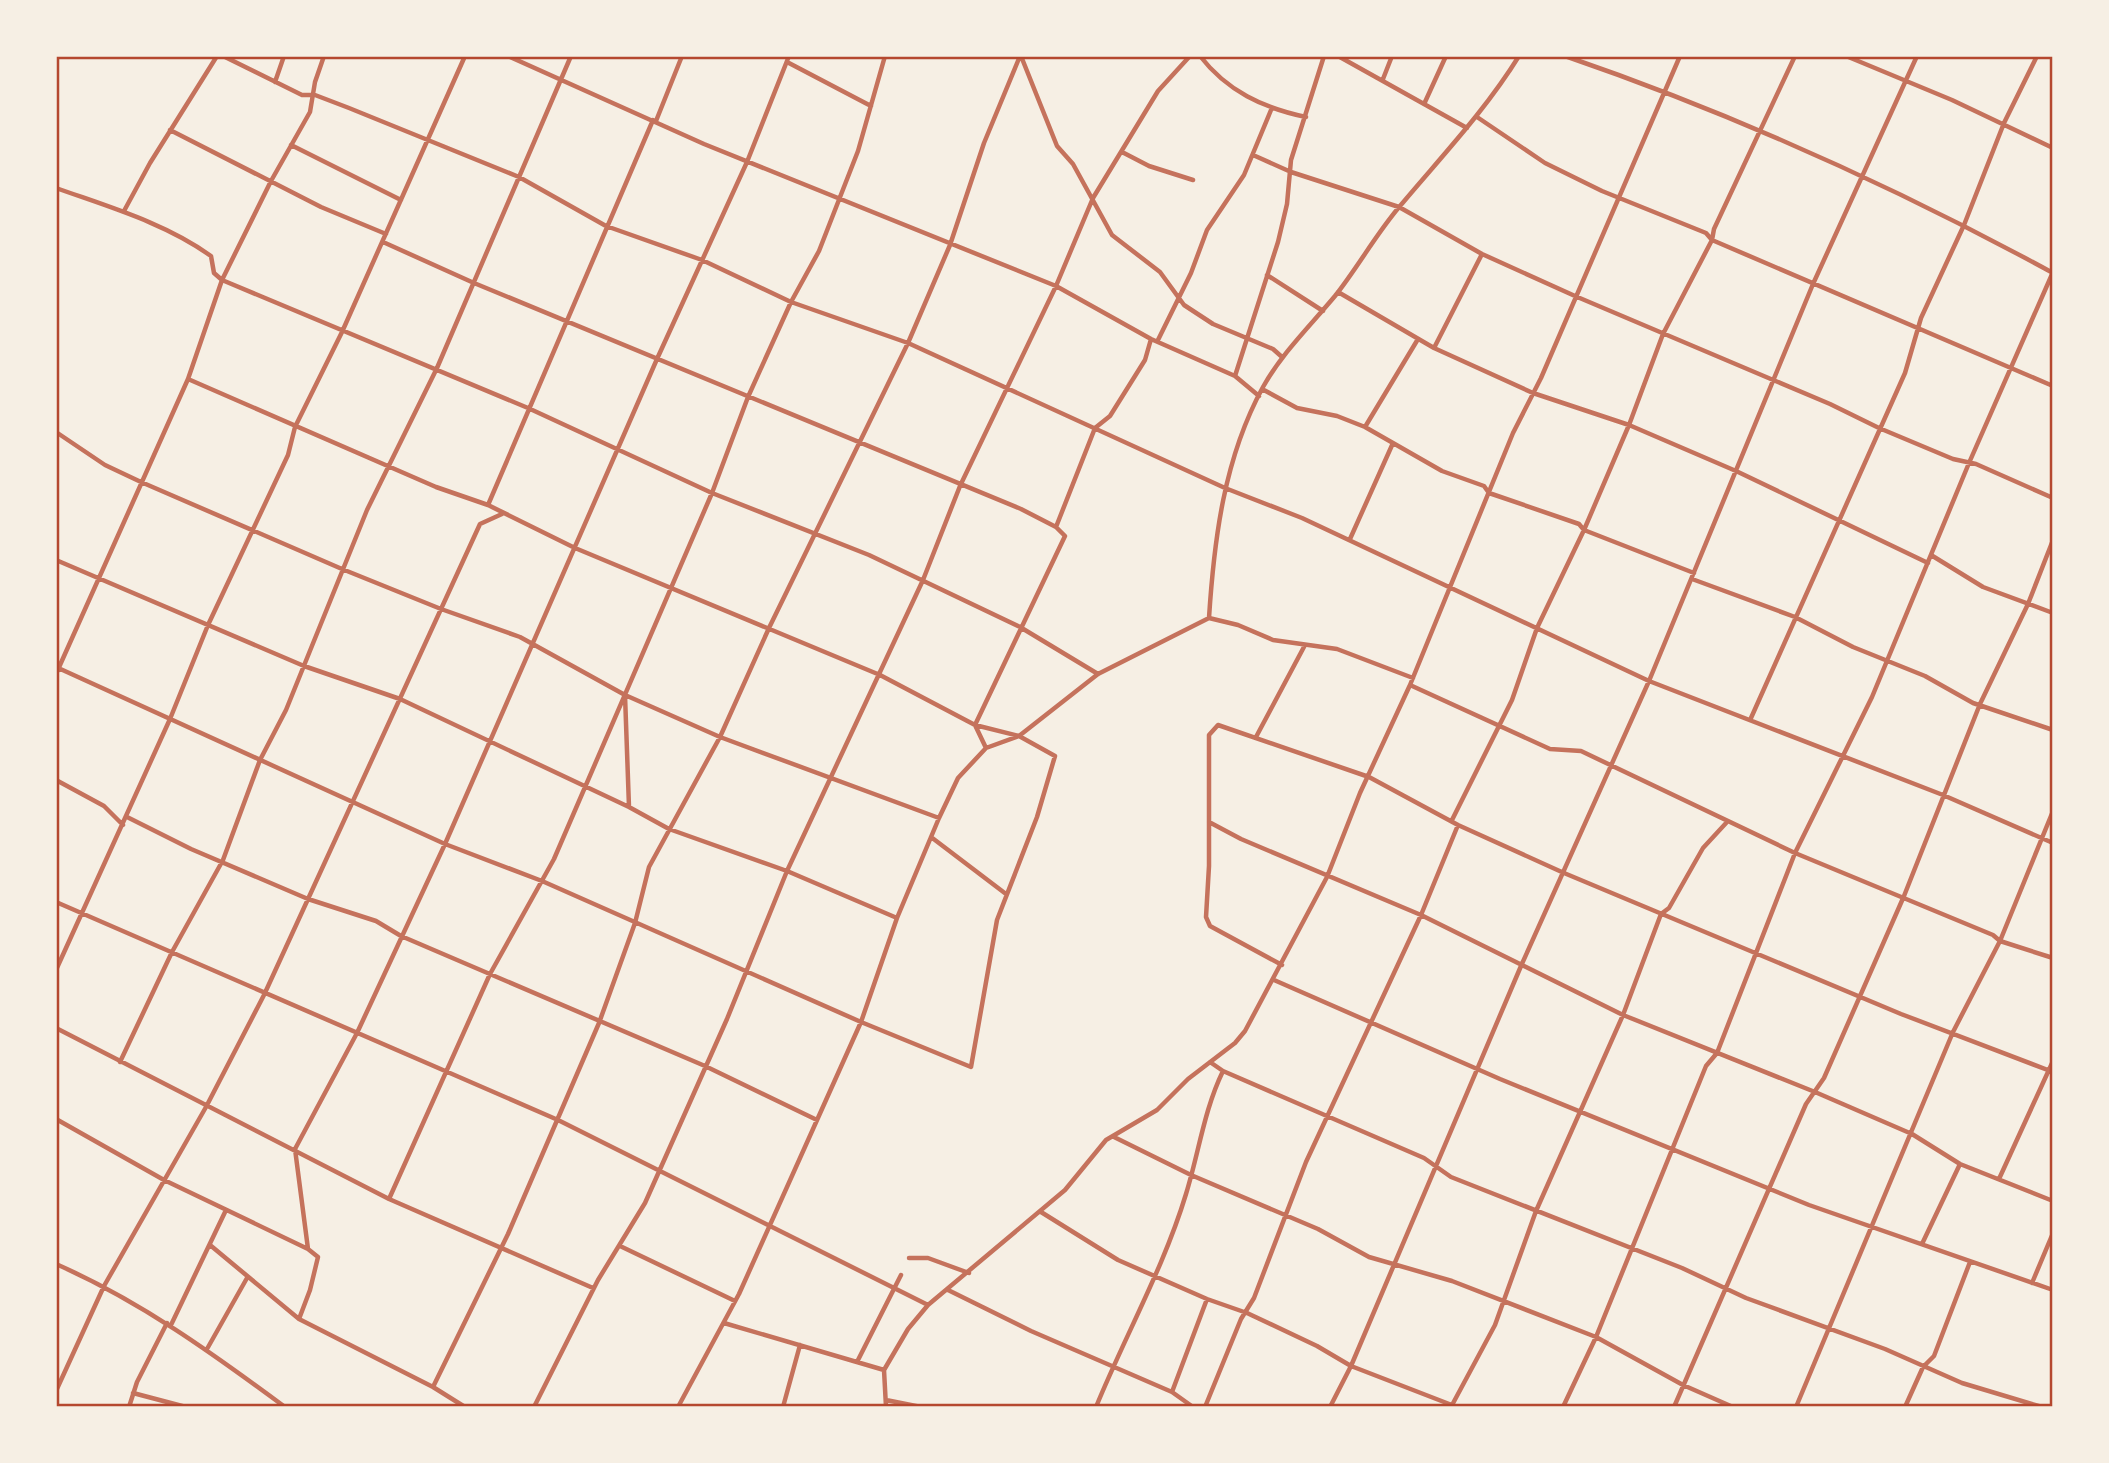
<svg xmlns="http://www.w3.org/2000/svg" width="2109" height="1463" font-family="Barlow,sans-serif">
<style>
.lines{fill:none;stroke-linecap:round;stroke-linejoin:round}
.minor{stroke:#c5725c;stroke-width:4.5}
.neatline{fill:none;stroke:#b5482f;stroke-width:2.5}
</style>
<rect width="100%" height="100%" fill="#f6efe4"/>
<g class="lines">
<!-- minor -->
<path class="minor" d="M223,56L302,95H315L349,108L519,177L606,226L702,260L791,302L908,343L1225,488L1302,518L1649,681L1943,795L2053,843
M508,56L704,144L1056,286L1151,339L1235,376
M1021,56L1057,146L1073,164L1112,235L1160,272L1184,305L1213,324L1273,349L1282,357
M1200,56C1227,91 1263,108 1306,117
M1338,56L1467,128
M1565,56C1731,113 1899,189 2053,273
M1846,56L1952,100L2053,148
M787,62L871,106
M1383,79L1392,56
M275,82L284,56
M1425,102L1446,56
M1477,117L1545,163L1602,191L1706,233L1712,240L2053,386
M656,121L682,56
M170,130L321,207L386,234
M291,145L401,200
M1122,152L1149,166L1193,180
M1253,155L1291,172L1399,207L1482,254L1575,296L1830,404L1879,428L1953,459L1976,464L2053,498
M56,188C109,207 165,223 211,256L214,273L222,280L528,408L712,493L869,555L1020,627L1098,674
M124,211L150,163L217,56
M383,242L474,283L1021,509L1056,527L1065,536L975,725L986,748
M1267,275L1323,311
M1338,292L1434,348L1533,393L1629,425L1736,471L1928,563
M1158,340L1191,273L1207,230L1244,175L1271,110
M1434,348L1482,254
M1262,389L1297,408L1337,416L1365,427L1442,471L1484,486L1489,493L1579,524L1584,530L1694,573
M1259,396L1235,376L1278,242L1287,204L1291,160L1324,56
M1365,427L1418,339
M56,432L105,465L141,482L342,569L441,609L520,637L625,695L720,737L939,818
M488,505L653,120
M1056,527L1095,428L1110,416L1145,360L1151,339
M1350,539L1393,443
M1931,555L1983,587L2053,613
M56,560L304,666L400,699L629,807L669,829L787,871L897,918
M1692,579L1795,617L1853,647L1925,676L1973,703L2053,730
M1209,618C1214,540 1224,458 1263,387C1282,353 1310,326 1335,296C1358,267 1376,234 1400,206C1441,157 1485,111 1519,56
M56,667L445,844L542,881L861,1022L971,1067L997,920L1037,817L1055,756L1019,736L975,725L880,675L575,548L488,505L436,487L188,379
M56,674L188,379L222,280L271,181L310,112L315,82L324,56
M1410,685L1550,749L1581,751L1795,853L1993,935L2000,941L2053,958
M625,695L629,807
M1751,718L1905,373L1921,318L1964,225L2004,123L2037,56
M1256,737L1305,645
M56,780L104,806L123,825
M127,817L191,849L308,899L376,921L401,936L705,1066L817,1120
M1452,820L1512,700L1537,628L1584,530L1629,425L1663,334L1712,240L1714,229L1795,56
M1209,822L1241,839L1421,915L1623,1015L1815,1092L1912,1134L1960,1164L2053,1201
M931,837L1006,894
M56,902L558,1120L928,1305
M1282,965L1210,926L1206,917L1209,866V735L1218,725L1369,777L1458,825L1564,873L1901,1014L2053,1072
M56,970L170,719L208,625L288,455L295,427L342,332L465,56
M1274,980L1500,1079L1809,1205L2053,1290
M56,1028L389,1199L593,1288
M120,1062L172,952L223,860L260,760L286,710L367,510L437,368L571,56
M1210,1062L1223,1071L1424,1158L1451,1177L1682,1268L1746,1298L1885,1349L1962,1383L2042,1407
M56,1119L164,1180L308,1249
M1114,1137L1191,1175L1318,1229L1369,1257L1452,1281L1596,1337L1683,1385L1733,1407
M1999,1179L2053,1061
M389,1199L490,974L554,859L712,493L748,397L791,302L819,251L858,151L885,56
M1041,1212L1118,1260L1207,1299L1247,1313L1317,1346L1351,1366L1457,1407
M1922,1244L1960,1164
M210,1245L299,1319L433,1387L465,1407
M620,1246L735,1301
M909,1258H928L969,1273
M56,1264C140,1301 212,1353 285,1407
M2032,1283L2053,1233
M948,1290L1031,1331L1172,1392L1193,1407
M299,1319L310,1290L318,1257L308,1249L295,1149L357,1033L445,844L657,359L747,162L789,56
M724,1323L884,1370
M171,1325L226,1210
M207,1349L247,1278
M857,1362L901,1275
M433,1387L508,1234L599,1023L635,923L649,867L720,737L769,628L908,343L950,245L984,143L1020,56
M56,1391L104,1286L206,1107L264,995L480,524L502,514
M1172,1392L1207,1299
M133,1393L186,1407
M886,1400L921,1407
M56,1406L59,1407
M129,1407L137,1382L167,1323
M534,1407L598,1280L645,1203L727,1019L787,871L923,580L960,486L1056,286L1093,198L1158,91L1190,56
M678,1407L739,1294L861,1022L897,918L939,818L958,778L986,748L1019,736L1098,674L1209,618L1238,625L1273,640L1337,649L1413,678
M783,1407L800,1345
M886,1407L884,1370L908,1329L928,1305L1065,1190L1106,1140L1157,1110L1188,1079L1235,1043L1245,1031L1327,877L1360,793L1410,685L1513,433L1541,378L1680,56
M1096,1407C1125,1336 1164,1267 1186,1194C1199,1152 1204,1110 1223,1071
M1205,1407L1241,1319L1254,1298L1306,1162L1421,915L1458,825
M1330,1407L1351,1366L1521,966L1649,681L1813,284L1917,56
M1451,1407L1495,1325L1536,1211L1623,1015L1661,914L1669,908L1703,848L1727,822
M1563,1407L1596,1337L1706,1066L1717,1053L1795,853L1872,697L1969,463L2053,272
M1674,1407L1806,1104L1824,1078L1904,896L1980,704L2028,604L2053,540
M1796,1407L1953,1032L2000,941L2053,811
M1905,1407L1923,1367L1934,1356L1970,1262"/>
</g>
<!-- border -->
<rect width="2109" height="1463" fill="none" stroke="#f6efe4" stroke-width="116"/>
<rect x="58" y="58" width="1993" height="1347" class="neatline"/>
</svg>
